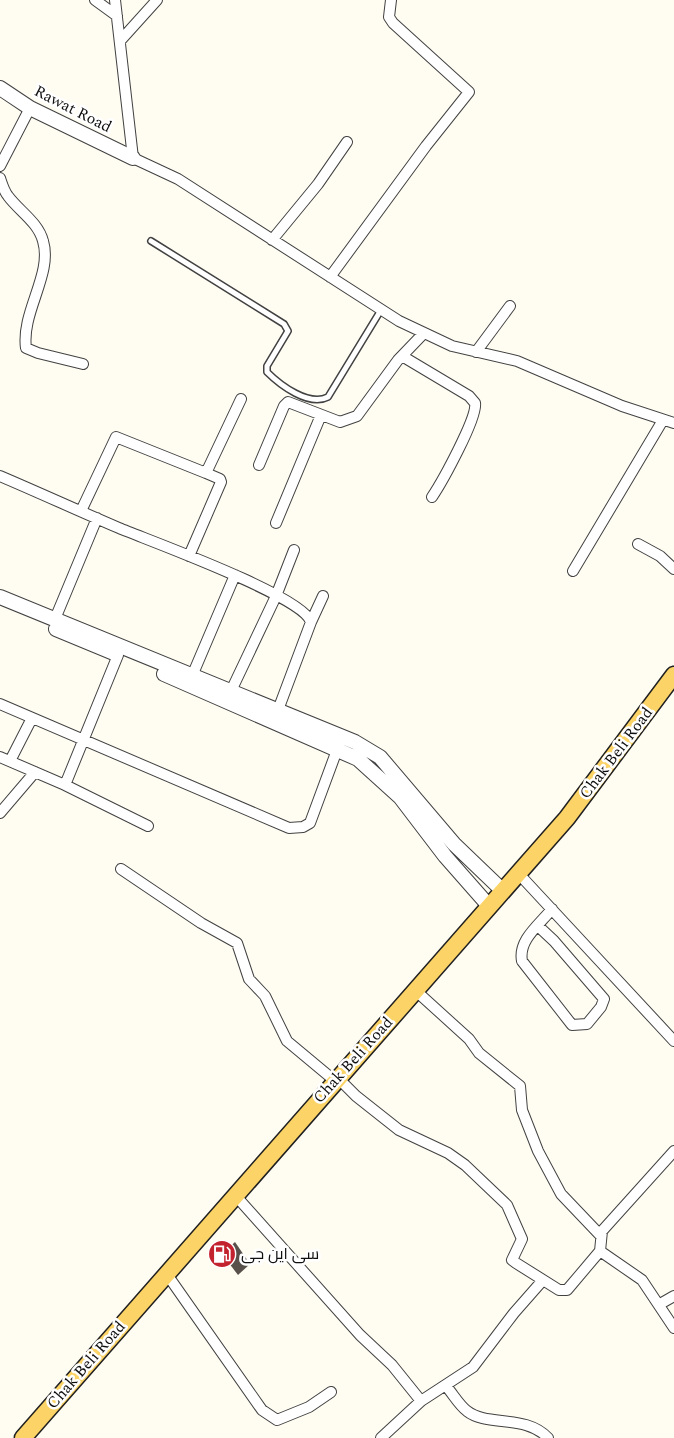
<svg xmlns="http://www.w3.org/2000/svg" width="674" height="1438" font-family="Spectral,Cairo,serif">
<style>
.building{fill:#58504b}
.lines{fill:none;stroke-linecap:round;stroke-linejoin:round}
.service-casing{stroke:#424242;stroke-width:8}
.minor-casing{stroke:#424242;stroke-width:12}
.tertiary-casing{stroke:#424242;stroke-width:16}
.primary-casing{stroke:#202020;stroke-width:19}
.service{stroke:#fff;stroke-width:5}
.minor{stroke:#fff;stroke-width:10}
.tertiary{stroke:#fff;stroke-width:14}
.primary{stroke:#fbd366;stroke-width:16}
.labels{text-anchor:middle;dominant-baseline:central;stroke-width:5;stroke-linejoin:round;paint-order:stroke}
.street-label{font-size:16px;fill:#0f0f0f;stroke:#fff}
.poi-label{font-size:16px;fill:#0f0f0f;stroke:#fff;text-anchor:start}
</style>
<rect width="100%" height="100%" fill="#fffcf2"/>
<!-- building -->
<path class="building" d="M235,1242L250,1264L238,1275L222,1254Z"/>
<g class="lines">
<!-- service casing -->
<g class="service-casing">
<path id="service" d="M151,241L284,324L288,331L267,366V372C280,385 309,407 328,397L381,310"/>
</g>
<!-- minor casing -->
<g class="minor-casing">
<path id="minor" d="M95,0L117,16
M115,0L133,158L178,179L399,321L452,346L517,361L622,406L674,423
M120,41L157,0
M0,166L30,108
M0,178C2,184 4,191 8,196C19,211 38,222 43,241C53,274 21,312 26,348L38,353L83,364
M272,240L318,184L347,142
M330,277L426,146L469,92L393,23L389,17L391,0
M476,352L510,306
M402,356L469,396L475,403C478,417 442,482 432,497
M259,465L284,406L288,402L340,422L357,416L398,360L423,334
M206,473L241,399
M0,476C40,493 79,511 119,528C150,541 303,596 311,622L278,710
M81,511L116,437L206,473L220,479L221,482L189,556
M276,523L321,415
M638,544L660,556L674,569
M573,571L663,420
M55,619L97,518
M311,622L323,596
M192,676L235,575
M231,691L276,596L294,550
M0,704L289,828L303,827L310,823L337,750
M0,757L65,785L148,826
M10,761L32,718
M65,785L118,655
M0,813L35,772
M121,869L201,923L237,943L249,979L265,996L287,1041L335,1081
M518,873L674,1041
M538,926L554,941L604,999L601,1007L587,1024L572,1025L522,961C518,940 539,925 552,909
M415,990L469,1039L479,1053L520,1086L522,1110L538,1151L561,1194L601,1236
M338,1078L356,1096L399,1130L448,1153L465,1165L507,1205L522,1239L512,1260L516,1263L559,1290H567L600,1251
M674,1151L602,1231L600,1251L642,1280L674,1328
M235,1195L360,1335L392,1365L421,1401
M166,1273L262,1410L277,1420L309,1407L331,1392
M660,1304L674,1296
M446,1386C453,1394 459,1405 467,1411C487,1427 526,1414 548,1438
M381,1438L421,1401L473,1367L514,1313L543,1280"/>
</g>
<!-- tertiary casing -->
<g class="tertiary-casing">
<path id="tertiary" d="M0,88L30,108L133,158
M0,597L355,742L380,757L454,844L503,891
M56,629L114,653
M164,674L358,759L400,797L445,856L489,906"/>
</g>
<!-- primary casing -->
<g class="primary-casing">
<path id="primary" d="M23,1438L567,818L674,675"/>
</g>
<!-- service -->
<use href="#service" class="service"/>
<!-- minor -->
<use href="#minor" class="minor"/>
<!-- tertiary -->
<use href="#tertiary" class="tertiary"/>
<!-- primary -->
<use href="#primary" class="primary"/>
</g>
<!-- icons -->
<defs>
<g id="fuel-disc" transform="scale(1.4375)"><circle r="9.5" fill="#c3232f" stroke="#fff"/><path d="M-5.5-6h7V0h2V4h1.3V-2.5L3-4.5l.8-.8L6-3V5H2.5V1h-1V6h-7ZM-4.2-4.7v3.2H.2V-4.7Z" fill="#fff"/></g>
</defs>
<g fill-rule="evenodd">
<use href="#fuel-disc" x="222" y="1254"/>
</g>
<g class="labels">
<!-- street labels -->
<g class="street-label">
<text transform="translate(73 109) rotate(27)">Rawat Road</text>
<text transform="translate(616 753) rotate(-53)">Chak Beli Road</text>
<text transform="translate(353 1060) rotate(-48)">Chak Beli Road</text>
<text transform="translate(86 1365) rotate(-49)">Chak Beli Road</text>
</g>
<!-- poi labels -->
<g class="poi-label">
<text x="241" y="1254">سی این جی</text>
</g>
</g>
</svg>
